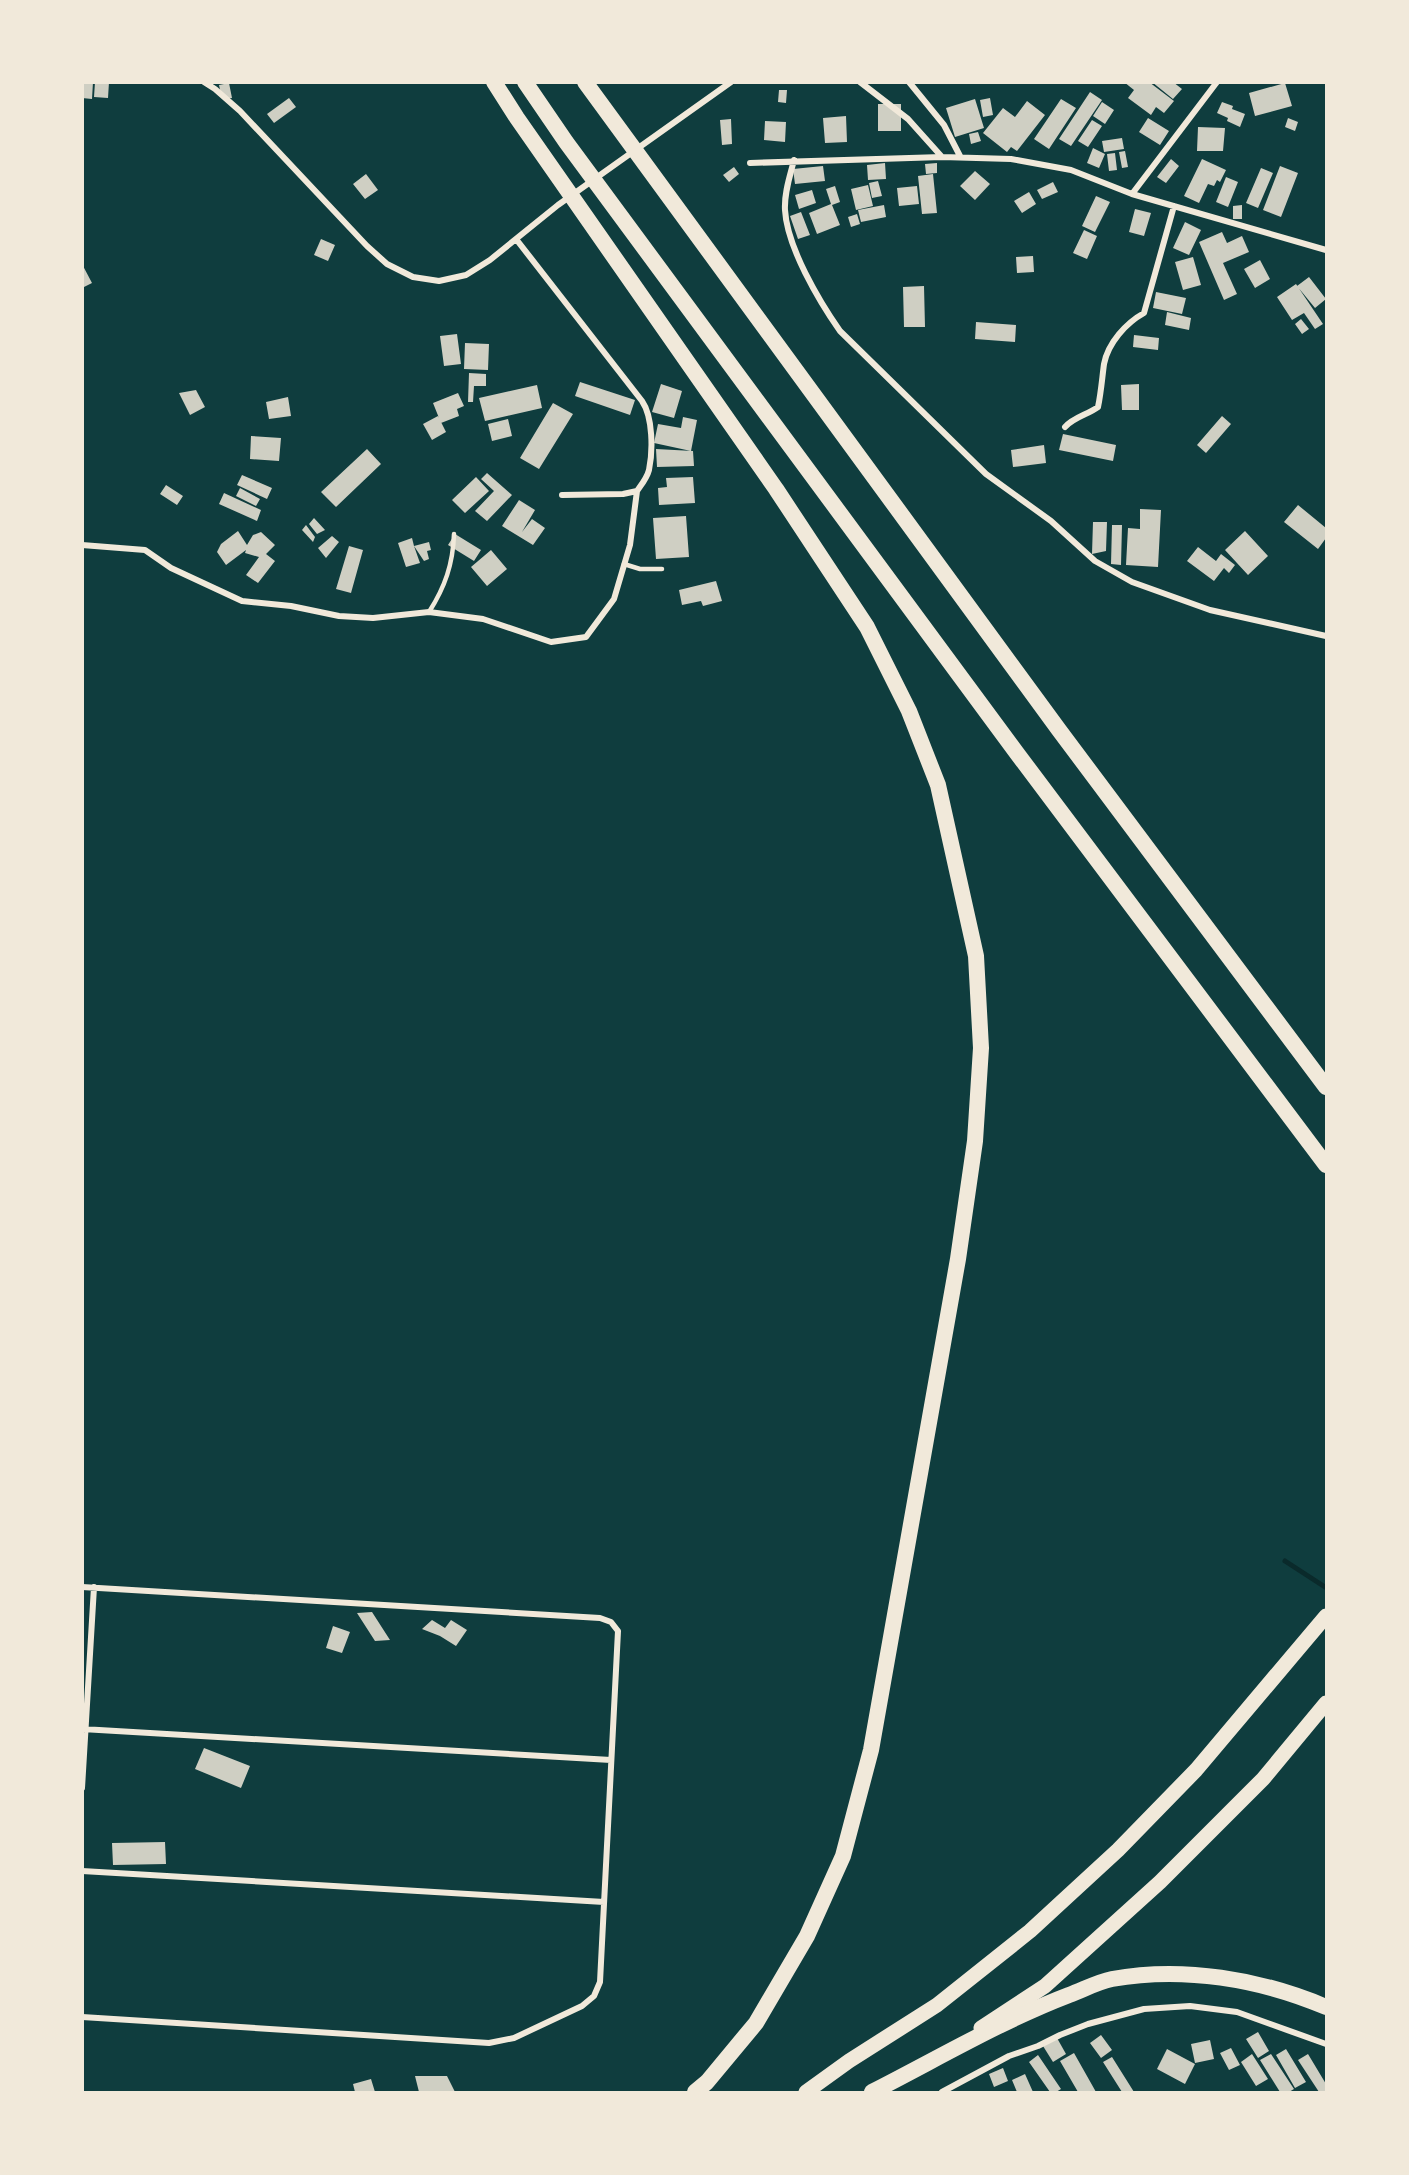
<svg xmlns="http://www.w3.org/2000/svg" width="1409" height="2175" font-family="Mulish,sans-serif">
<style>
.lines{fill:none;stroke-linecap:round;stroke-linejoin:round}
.stream{stroke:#0a2a2b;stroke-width:5}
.building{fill:#cfcfc3}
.service{stroke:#f1e9da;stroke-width:4.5}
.minor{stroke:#f1e9da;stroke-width:6}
.trunk{stroke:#f1e9da;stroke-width:15}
.motorway{stroke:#f1e9da;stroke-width:16}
</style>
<rect width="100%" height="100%" fill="#0f3d3e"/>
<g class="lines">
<!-- stream -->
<path class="stream" d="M1285,1561L1325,1587"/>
</g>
<!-- building -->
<path class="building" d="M82,82H93L92,99L82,98Z
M95,82H109L108,98L94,97Z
M1124,82H1149L1174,101L1164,113L1156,107L1151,115L1128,98L1134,90Z
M1152,82H1173L1182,89L1173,99Z
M229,83L232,98L222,99L219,85Z
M1285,83L1292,106L1255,116L1249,93Z
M779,90H787L786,103L778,102Z
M1090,92L1102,100L1071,146L1059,139Z
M289,98L296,107L274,123L267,114Z
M990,98L993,115L983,117L980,100Z
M975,99L984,128L955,137L946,108Z
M1061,99L1076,108L1049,149L1034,139Z
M1027,101L1045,115L1017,151L1011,147L1007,152L983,133L1003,108L1015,117Z
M1102,102L1114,110L1105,124L1093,116Z
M1222,102L1233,106L1232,109L1245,114L1240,127L1227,121L1228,118L1217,113Z
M878,104H901V131H878Z
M846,116L847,142L825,143L823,118Z
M1148,118L1169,131L1160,145L1139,132Z
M1288,118L1298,122L1295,131L1285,127Z
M731,119L732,144L722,145L720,120Z
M1092,120L1102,126L1088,147L1078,141Z
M765,121L786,122L785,142L764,140Z
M1198,127L1225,128L1223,151H1197Z
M978,132L981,141L971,144L969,134Z
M1122,138L1124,149L1104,152L1102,141Z
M1093,148L1105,154L1099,168L1087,163Z
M1125,151L1128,167L1122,168L1119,152Z
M1115,153L1117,170L1109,171L1107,154Z
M1171,159L1179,166L1166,183L1157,177Z
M1202,159L1226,170L1220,182L1217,180L1214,186L1208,184L1199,203L1184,196Z
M885,163L886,179L868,180L867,165Z
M937,163V173L926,174L925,164Z
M823,166L825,181L795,184L793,169Z
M1280,166L1298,173L1281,217L1263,210Z
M734,167L739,174L729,182L723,175Z
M1261,168L1273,173L1258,208L1246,203Z
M975,171L990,184L975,200L960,186Z
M366,174L378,190L365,199L353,184Z
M933,174L937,213L922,214L918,176Z
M1226,177L1238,182L1228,207L1216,202Z
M878,181L882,196L872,198L869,183Z
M1053,182L1058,192L1042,199L1037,190Z
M868,185L873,206L856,210L851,189Z
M835,186L840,202L832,205L840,225L817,234L809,213L831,204L826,189Z
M917,186L919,204L899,206L897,188Z
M812,190L816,203L799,209L795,195Z
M1029,192L1036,204L1022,213L1014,201Z
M1096,196L1110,202L1095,232L1082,226Z
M884,205L886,217L861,222L858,210Z
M1242,205V219H1233V206Z
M1135,209L1151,213L1144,236L1129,232Z
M801,212L810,235L798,239L790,216Z
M857,214L860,224L851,227L848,217Z
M1185,222L1201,230L1189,255L1173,248Z
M1084,230L1097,236L1087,259L1073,253Z
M1222,232L1227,243L1242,236L1249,252L1223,263L1237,294L1224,300L1199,242Z
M321,239L335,245L328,261L314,255Z
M1033,256L1034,272L1017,273L1016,257Z
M1193,257L1201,285L1183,290L1175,262Z
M1260,260L1270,279L1255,288L1244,269Z
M82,264L92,283L82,288Z
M1309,277L1326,299L1315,308L1297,286Z
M1296,284L1323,324L1315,329L1304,313L1292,320L1277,297Z
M924,286L925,327H904L903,287Z
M1156,292L1186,298L1182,314L1153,308Z
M1167,312L1191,318L1189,330L1165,325Z
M1301,319L1309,329L1302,334L1295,324Z
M976,322L1016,325L1015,342L975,339Z
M457,334L461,364L444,366L440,336Z
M1134,335L1159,338L1158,350L1133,347Z
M465,343L489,344L488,370L464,369Z
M469,373L486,374V386H474L473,402H468Z
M580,382L635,400L630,415L575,396Z
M661,384L682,391L674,418L652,412Z
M1139,384V410H1122L1121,385Z
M537,385L542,408L485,421L479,398Z
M196,390L205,407L190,415L179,393Z
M458,393L464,406L457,409L459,416L441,423L433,403Z
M288,397L291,416L269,419L266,402Z
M553,403L573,414L539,469L520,458Z
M438,416L446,432L432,440L423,424Z
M1222,416L1231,424L1206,453L1197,445Z
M683,417L697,420L691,451L654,443L658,424L681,428Z
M508,419L512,436L492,441L488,424Z
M1063,434L1116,445L1113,461L1059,450Z
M251,436L281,438L279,461L250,459Z
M1044,445L1046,463L1013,467L1011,450Z
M367,449L381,464L336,507L321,492Z
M656,449L693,451L694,466L657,467Z
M487,473L512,495L487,521L475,511L494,491L481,479Z
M242,475L272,488L267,499L237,485Z
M476,477L489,491L465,513L452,500Z
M693,477L695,503L659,505L658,488L667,487L666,478Z
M166,485L183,496L177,505L160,494Z
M240,488L260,499L256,506L236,496Z
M224,493L261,510L257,521L219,504Z
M519,500L535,510L522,532L532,519L545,528L533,545L502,526Z
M1298,505L1326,528V538L1318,549L1284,522Z
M1140,509L1161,510L1158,567L1126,565L1128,528L1140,529Z
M686,516L689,557L656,559L653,518Z
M314,518L325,530L317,534L309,524Z
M1093,522H1107L1106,551L1092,554Z
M306,525L315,537L313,542L302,530Z
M1112,525H1122L1121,565L1111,564Z
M238,531L247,545L253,535L261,532L275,545L266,554L275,561L258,583L246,575L259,557L245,553L246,550L226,565L217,552L221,544Z
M1245,531L1268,556L1248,575L1225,550Z
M455,534L481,550L474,561L448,545Z
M332,536L339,542L326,558L318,548Z
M412,538L414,546L429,542L431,550L427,551L429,559L424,561L414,546L420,563L406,567L398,543Z
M349,546L363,550L351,593L336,589Z
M1198,547L1216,561L1221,554L1235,565L1229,573L1224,568L1214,581L1187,561Z
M491,550L507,569L487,586L471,567Z
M716,581L722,601L703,606L701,601L682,605L679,590Z
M372,1612L390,1640L375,1641L357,1613Z
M432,1620L445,1628L451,1620L467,1630L456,1646L440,1636L422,1629Z
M333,1626L350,1632L342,1653L326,1648Z
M204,1748L250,1766L241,1788L195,1769Z
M165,1842L166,1864L113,1865L112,1843Z
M1258,2032L1269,2051L1258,2058L1246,2039Z
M1101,2035L1112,2050L1101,2058L1090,2043Z
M1057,2038L1066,2054L1053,2062L1043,2046Z
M1210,2040L1214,2059L1195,2063L1191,2044Z
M1231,2048L1240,2065L1229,2070L1220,2053Z
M1167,2049L1195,2064L1185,2084L1157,2069Z
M1286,2049L1306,2082L1295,2088L1276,2055Z
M1074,2053L1096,2092H1078L1060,2061Z
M1252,2054L1268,2079L1256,2086L1241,2062Z
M1271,2054L1294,2089L1289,2092H1280L1260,2060Z
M1308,2054L1326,2084V2092H1319L1298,2060Z
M1038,2055L1061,2089L1056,2092H1050L1029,2062Z
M1112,2057L1134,2092H1122L1103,2062Z
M1003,2068L1008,2081L994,2087L989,2074Z
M1025,2074L1033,2092H1017L1012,2080Z
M415,2076H447L455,2092H419Z
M371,2079L375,2092H355L353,2084Z"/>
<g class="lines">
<!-- service -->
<path class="service" d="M624,564L640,569H662
M429,612C445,587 453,564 454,534"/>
<!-- minor -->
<path class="minor" d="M204,82L215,89L240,111L367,246L387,264L413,277L439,281L466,275L490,260L558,205L731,82
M860,82L908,119L942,157
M909,82L944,125L960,156
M794,160C790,176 784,193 785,210C787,247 819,301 840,331L986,474L1051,521L1095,561L1132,582L1210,610L1326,636
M750,163L942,157L1011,159L1071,170L1132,194L1326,250
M1132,194L1217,82
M516,239L642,401C653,417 653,451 649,470C647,478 642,484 637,491L623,494L562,495
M1065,427C1074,417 1087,415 1098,407C1101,393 1102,379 1104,364C1108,343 1126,323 1144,313L1174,206
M82,545L145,550L171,568L242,601L291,606L339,616L373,618L429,612L483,619L551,642L586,637L614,599L630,545L637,491
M82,1587L600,1618L611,1622L618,1631L600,1982L594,1996L582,2006L514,2038L489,2043L82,2017
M82,1729L611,1760
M82,1788L94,1587
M82,1871L604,1902
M942,2092L1009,2056L1038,2046L1060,2035L1088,2024L1144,2009L1190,2006L1237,2012L1326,2044"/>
<!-- trunk -->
<path class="trunk" d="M981,2028L1045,1986L1160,1882L1263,1779L1326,1703
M806,2092L849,2061L937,2005L1030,1931L1118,1850L1196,1770L1326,1616"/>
<!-- motorway -->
<path class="motorway" d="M494,82L517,118L776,489L867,627L909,711L938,785L976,956L981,1048L975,1141L958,1259L871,1750L843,1856L807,1936L756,2023L707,2082L695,2092
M525,82L566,142L1016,752L1326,1165
M585,82L1059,730L1326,1087
M872,2092C937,2059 1001,2021 1069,1995C1083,1990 1097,1982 1112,1979C1183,1966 1260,1979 1326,2007"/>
</g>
<!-- border -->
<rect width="1409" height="2175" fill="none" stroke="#f1e9da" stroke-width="168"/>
</svg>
